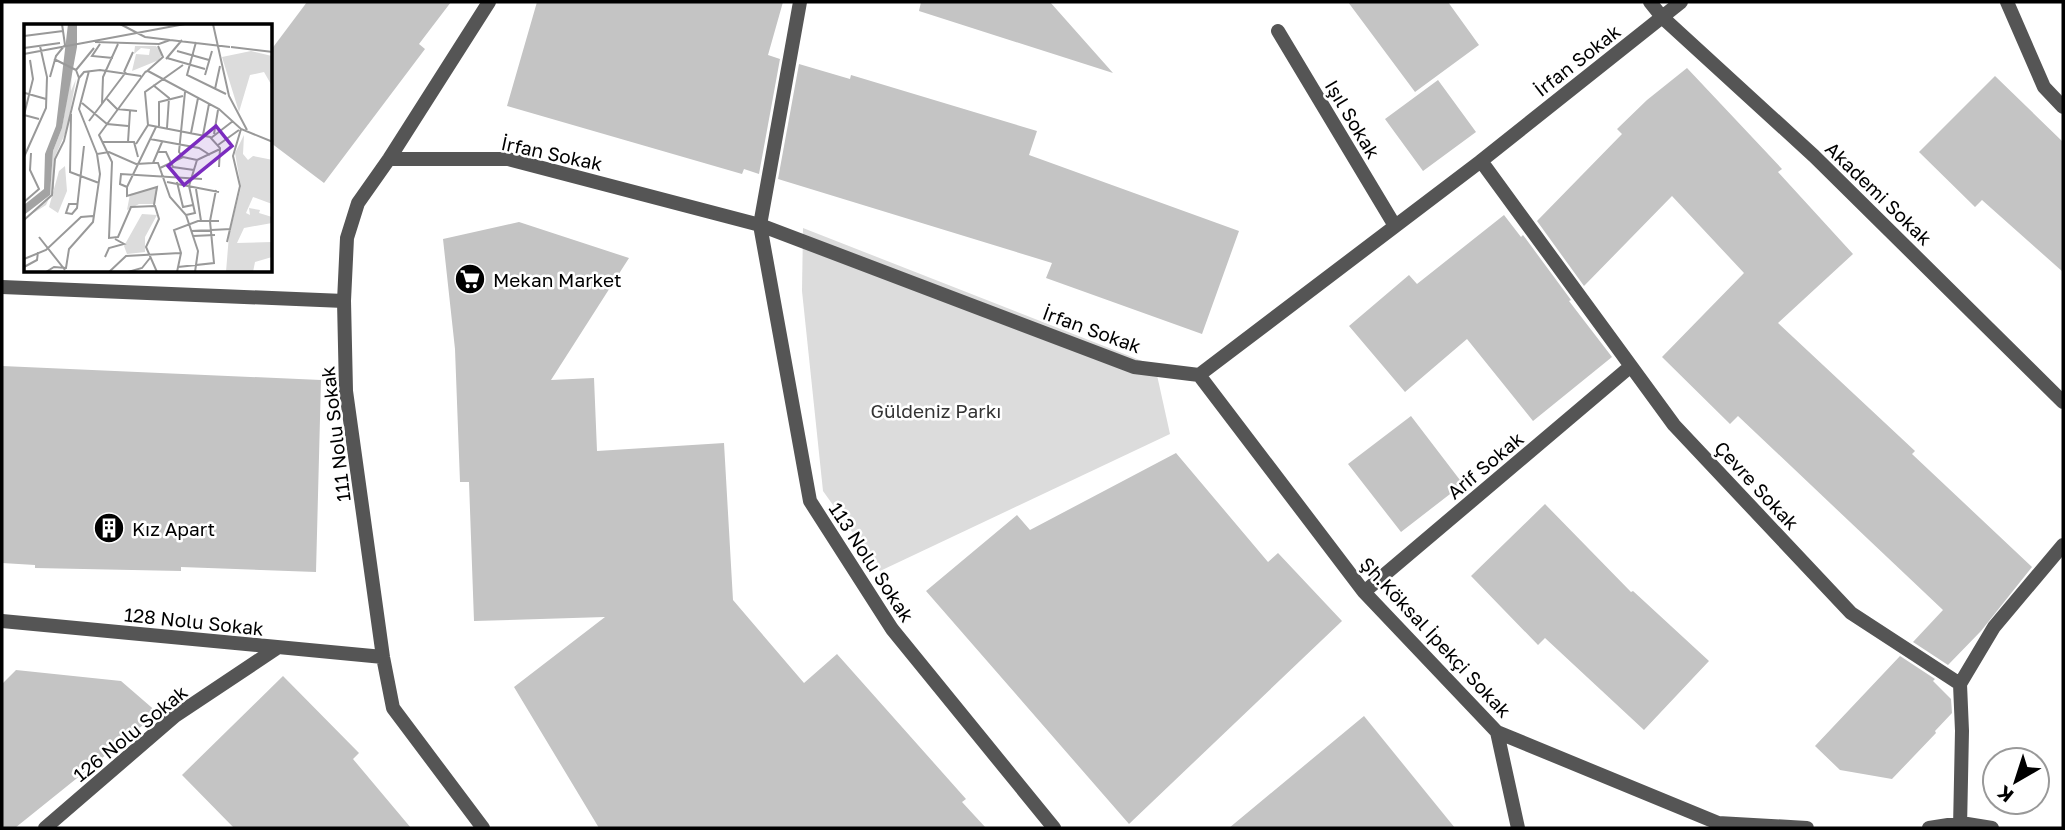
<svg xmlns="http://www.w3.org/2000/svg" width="2065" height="830" font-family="'Golos Text',sans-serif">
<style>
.green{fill:#dcdcdc}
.building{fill:#c4c4c4}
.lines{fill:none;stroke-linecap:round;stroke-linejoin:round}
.service{stroke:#555;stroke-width:14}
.minor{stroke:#555;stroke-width:14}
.labels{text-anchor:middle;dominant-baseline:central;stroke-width:5;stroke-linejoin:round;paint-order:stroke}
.street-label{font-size:19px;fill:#000;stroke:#fff}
.poi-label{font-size:19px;fill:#000;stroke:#fff;text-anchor:start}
.park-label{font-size:19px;fill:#333;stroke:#fff}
.inset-road{fill:none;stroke:#999;stroke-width:2}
.view{fill:#7b2cbf;fill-opacity:0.15;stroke:#7b2cbf;stroke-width:3.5}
.inset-edge{fill:none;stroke:#000;stroke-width:3.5}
</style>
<rect width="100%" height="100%" fill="#fff"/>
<!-- green -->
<path class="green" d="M803,228L1155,366L1170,434L880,571L823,491L802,291Z"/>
<!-- building -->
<path class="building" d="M307,2H451L419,44L425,49L324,183L271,143V50Z
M537,2H783L768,55L780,59L759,174L744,169L742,174L507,106Z
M921,2H1050L1113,73L919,11Z
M1348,2H1448L1479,45L1415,92Z
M799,64L850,79L851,75L1037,131L1029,155L1239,231L1202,334L1046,278L1052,263L778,179Z
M1687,68L1782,169L1778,172L1853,254L1778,323L1915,451L1912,454L2032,567L1981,631L1948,665L1913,642L1943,610L1738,416L1730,424L1662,357L1744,273L1672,196L1584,286L1537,221L1622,134L1617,129L1647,100Z
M1995,76L2063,142V272L1982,200L1975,207L1919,152Z
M1438,80L1476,132L1423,171L1385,119Z
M1504,215L1521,237L1523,235L1571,300L1569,301L1612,357L1533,421L1467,339L1405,392L1349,326L1409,275L1417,284Z
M519,222L629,258L551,380L594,378L597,451L724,443L733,600L804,683L837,654L966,799L962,802L986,828H599L514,687L605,617L474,621L469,482H460L455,349L443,239Z
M2,366L321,380L316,572L181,567V571L35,568V565L2,563Z
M1411,416L1463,484L1401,532L1348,464Z
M1176,453L1268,562L1278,553L1342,621L1129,824L926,591L1017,515L1030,530Z
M1545,504L1631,592L1633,591L1709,661L1644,730L1545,638L1538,645L1471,576Z
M1900,656L1935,679L1933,681L1951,699L1952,713L1935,731L1936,733L1892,779L1840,770L1815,746Z
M16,670L121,681L158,713L15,828H2V684Z
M283,676L359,753L353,759L411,828H234L182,775Z
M1364,716L1455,828H1229Z"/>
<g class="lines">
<!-- service -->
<path class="service" d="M760,225L800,2"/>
<!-- minor -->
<path class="minor" d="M1650,2L1662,17L1814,156L2063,402
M2007,2L2044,87L2063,107
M1278,31L1395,226
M389,159H508L760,225L1134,367L1199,375L1481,161L1681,2
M1481,161L1674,425L1851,613L1960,684L1962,731L1960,828
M760,225L810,501L892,629L1054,828
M2,287L344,301
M1199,375L1364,592L1497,732L1718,823L1807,828
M1364,592L1631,366
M2,621L383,657
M1960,684L1994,627L2063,545
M1497,732L1518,828
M45,828L175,716L277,648
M483,828L393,708L383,657L346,391L344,301L347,238L358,203L389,159L489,2
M1929,828L1961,823L1992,828"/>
</g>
<!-- icons -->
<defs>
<g id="supermarket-disc" transform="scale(1.575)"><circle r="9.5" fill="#000" stroke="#fff"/><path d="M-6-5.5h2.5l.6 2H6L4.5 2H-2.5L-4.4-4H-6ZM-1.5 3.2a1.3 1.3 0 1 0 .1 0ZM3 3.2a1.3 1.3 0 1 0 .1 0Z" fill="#fff"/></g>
<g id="building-disc" transform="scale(1.575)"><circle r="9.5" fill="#000" stroke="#fff"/><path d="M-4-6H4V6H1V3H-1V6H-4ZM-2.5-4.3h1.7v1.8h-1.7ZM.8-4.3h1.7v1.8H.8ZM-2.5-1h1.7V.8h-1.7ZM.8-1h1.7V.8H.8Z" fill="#fff"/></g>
</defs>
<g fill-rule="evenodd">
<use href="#supermarket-disc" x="470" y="279"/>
<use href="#building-disc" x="109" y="528"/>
</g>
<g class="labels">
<!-- street labels -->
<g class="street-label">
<text transform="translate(1577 60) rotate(-38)">İrfan Sokak</text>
<text transform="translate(1353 119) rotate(59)">Işıl Sokak</text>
<text transform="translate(552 153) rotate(12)">İrfan Sokak</text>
<text transform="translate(1879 193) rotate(44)">Akademi Sokak</text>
<text transform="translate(1092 329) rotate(20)">İrfan Sokak</text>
<text transform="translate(335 434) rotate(-97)">111 Nolu Sokak</text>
<text transform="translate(1485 465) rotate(-40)">Arif Sokak</text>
<text transform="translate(1757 485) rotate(47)">Çevre Sokak</text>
<text transform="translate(872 562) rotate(57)">113 Nolu Sokak</text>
<text transform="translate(194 621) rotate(6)">128 Nolu Sokak</text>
<text transform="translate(1436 637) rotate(47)">Şh.Köksal İpekçi Sokak</text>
<text transform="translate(130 733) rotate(-39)">126 Nolu Sokak</text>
</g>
<!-- poi labels -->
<g class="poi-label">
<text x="493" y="279">Mekan Market</text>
<text x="132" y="528">Kız Apart</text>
</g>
<!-- park labels -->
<g class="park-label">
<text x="936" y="410">Güldeniz Parkı</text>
</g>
</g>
<!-- overview -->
<g transform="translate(24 24)">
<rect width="248" height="248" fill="#fff"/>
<path d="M111,22H132L138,30L135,36L108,47L112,30L125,31L126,25L117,24L110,30ZM227,27L248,32V62L240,48L226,51L215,88L198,33ZM48,44L47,67L52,55L43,105L30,135V164L22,181L0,195L26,171L29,127L38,104ZM220,111L219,130L224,136L229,132L249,136L248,180L229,173L222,189L226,191L225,184L236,186L235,189L248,193V199L220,204L213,219L248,218V233L231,238L229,248H202L205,211L217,163L211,129ZM41,142L43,167L34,189L25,183L35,147ZM134,163L130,180H115L103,186L106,170ZM118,190L133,191L121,213V228L103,230L100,222Z" fill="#dcdcdc"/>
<path d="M44,0H53V23L38,104L29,127L26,171L0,191V181L20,165L21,130L32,102Z" fill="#a3a3a3"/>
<path class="inset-road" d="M96,0L121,13L146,16M189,0L205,72L223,106M0,12L39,7M146,16L206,23M71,18L135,20L146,16M172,18L163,51L202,70M76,20L68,32L89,34M207,23L249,28M0,24L36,19M153,27L185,36M0,30L161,0M143,34L181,45M30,35L52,46M142,35L158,16M6,36L9,55L0,91L15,95M65,47L55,85L73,130M122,47L75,111L88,138L85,214L94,213L107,183L131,182L135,195L122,223L133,248M124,47L195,85L217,105L249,118M100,48L109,28M122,48L139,33L134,22M181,51L188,27M26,53L32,32L41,21L38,0M55,54L60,48L76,46L117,52M129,61L145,74L143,104M191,65L196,42M1,69L22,75M83,75L93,85L113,87M58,79L83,100L104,102M78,80L79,53L94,20M47,90L46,148L75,159M65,97L102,48M124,101L186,113L196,124L195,143M135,102V78L159,72M167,109L174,74M190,110L194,86M179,111L185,80M187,114L209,97M126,115L175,124L186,131M78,118H110L114,133M104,118L106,87M112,120L124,101L121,68L159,41M194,121L215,106M134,128H142L149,143L170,146M0,133L22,84L23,53L16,22M159,133L155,128L161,68M129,139H134L146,173L162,191L174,227L171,248M129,139L138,118M136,144L159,133L173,136M143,158L195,168M153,158L159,183L169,181M103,163L132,103M172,165L177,197M0,178L15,165L6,146L7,129M53,180H45L42,189L48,190L53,184L60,122M130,181L133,163L103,172V163L96,160L97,150L178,155M162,191L171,189L165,162L173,136L196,125M0,196L28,171L31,135L40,117L55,54L52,46L70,24M167,207L207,205M169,212L191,211M15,213L41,246M203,218L216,162L209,132L217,105M81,233L85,224L100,220L91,215M0,235L22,226L57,193L69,192M0,243L13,236L14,228M154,243L190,239L186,197L192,166M22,248L30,243L42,244L45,225L69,198L76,150L73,130L85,128L112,140L129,139M85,248L102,232L156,229M104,248L118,244L126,234M153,248L157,229L150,206L174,197H195"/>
<path class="view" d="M192,102L208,122L160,161L144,142Z"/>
<rect width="248" height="248" class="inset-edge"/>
</g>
<!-- border -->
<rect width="2065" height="830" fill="none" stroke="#000000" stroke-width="7"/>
<!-- north arrow -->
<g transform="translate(2016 781) rotate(219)"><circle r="33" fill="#ffffff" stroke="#999999" stroke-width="2"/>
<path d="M0-5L12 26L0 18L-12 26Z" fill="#000000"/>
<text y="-10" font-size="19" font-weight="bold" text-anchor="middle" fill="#000000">K</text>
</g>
</svg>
